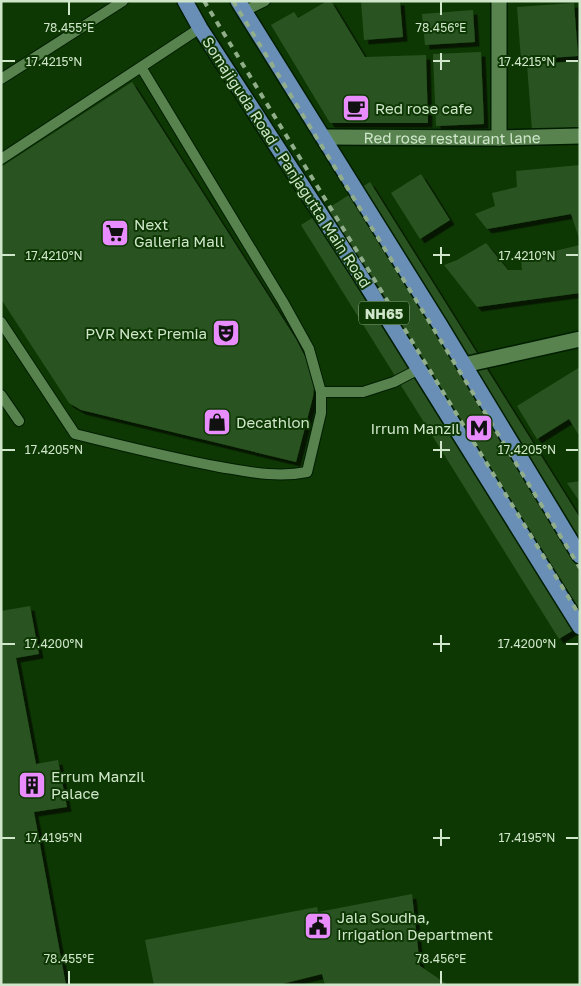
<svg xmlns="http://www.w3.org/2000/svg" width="581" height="986" font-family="'Golos Text',sans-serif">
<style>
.building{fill:#2a5321;filter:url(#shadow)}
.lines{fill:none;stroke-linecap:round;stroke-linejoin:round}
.service-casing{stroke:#001d00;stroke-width:12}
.minor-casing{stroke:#001d00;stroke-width:18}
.trunk-casing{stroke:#001d00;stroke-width:18}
.service{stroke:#58834f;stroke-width:10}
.minor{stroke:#58834f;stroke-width:15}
.trunk{stroke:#698fb6;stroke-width:15}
.rail{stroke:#91ae8a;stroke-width:4;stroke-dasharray:6 6;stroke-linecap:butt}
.ticks{fill:none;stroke:#cfe6ca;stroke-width:2}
.labels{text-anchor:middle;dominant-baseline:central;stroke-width:4;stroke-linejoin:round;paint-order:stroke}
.shield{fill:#0e3803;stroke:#95b28e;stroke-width:1}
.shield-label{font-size:14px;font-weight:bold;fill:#cfe6ca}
.poi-label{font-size:15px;fill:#cfe6ca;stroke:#0e3803;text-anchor:start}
.street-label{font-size:15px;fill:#cfe6ca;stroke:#0e3803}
.ticks-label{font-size:12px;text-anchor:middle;fill:#cfe6ca;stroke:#0e3803;stroke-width:4;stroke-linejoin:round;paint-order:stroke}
</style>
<defs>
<filter id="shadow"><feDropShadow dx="4.5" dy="4.5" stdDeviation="0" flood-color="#0009"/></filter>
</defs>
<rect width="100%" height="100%" fill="#0e3803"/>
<!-- building -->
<path class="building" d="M327,1H331L365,57L426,55L428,123H330L271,25L294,12L298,18Z
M361,1H400L403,37L364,40Z
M574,3L578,56L521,60L517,7Z
M473,10L475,42L425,45L422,14Z
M481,52L484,124L436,126L433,54Z
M578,61L580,127L532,130L527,65Z
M132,82L296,339L315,376L313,397L296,462L81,410L69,403L1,299V167Z
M580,165V241L571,214L487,229L475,214L495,206L492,193L517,187L516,171Z
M421,174L450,220L420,239L391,193Z
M370,182L580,518V626L559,639L301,225Z
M486,243L508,270H522L521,259L580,245V293L477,307L444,265L457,260Z
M580,367V437L569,419L537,439L517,406Z
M580,481V502L567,483Z
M30,606L39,654L16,658L36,764L58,760L67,807L34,812L66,985H1V611Z
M412,894L420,966L448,985H325L322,974L278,985H154L145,940L317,907L318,912Z"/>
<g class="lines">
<!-- service casing -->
<g class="service-casing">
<path id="service" d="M245,11L265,1
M1,79L123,1
M1,159L141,67
M1,322L75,434C123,446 171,458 220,467C250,472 277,478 307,472L321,413V392L309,349L283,302L141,67L200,28
M321,392H363L394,382L419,369
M1,395L19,421"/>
</g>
<!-- minor casing -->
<g class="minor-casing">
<g id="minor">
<path d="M499,1V138"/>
<path id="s1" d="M324,137L499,138L580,136"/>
<path d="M464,365L580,339"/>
</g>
</g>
<!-- trunk casing -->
<g class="trunk-casing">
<path id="trunk" d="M185,1L200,28L362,278L580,627
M238,1L440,325L580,556"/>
</g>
<!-- service -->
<use href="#service" class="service"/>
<!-- minor -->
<use href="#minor" class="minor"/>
<!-- trunk -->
<use href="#trunk" class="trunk"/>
<!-- rail -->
<path class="rail" d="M204,1L580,616
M233,1L580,568"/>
</g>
<!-- ticks -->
<path class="ticks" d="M69,2V15M441,2V15M441,53V70M2,61H15M433,61H450M566,61H578M441,247V264M2,255H15M433,255H450M566,255H578M441,441V458M2,450H15M433,450H450M566,450H578M441,635V652M2,644H15M433,644H450M566,644H578M441,829V846M2,838H15M433,838H450M566,838H578M69,971V984M441,971V984"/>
<!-- icons -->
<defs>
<g id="cafe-square" transform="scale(1.4375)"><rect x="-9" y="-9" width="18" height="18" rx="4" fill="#e98dfe" stroke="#0e3803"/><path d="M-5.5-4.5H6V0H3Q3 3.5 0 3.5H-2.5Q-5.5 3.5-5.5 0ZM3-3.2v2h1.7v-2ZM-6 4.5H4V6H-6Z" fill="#111"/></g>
<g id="supermarket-square" transform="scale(1.4375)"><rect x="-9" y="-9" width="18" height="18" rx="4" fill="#e98dfe" stroke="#0e3803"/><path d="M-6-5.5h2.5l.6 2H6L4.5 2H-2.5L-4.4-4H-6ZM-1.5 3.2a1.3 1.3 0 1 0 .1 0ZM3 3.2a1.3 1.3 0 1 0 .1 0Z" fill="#111"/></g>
<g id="theatre-square" transform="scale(1.4375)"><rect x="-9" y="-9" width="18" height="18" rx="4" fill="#e98dfe" stroke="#0e3803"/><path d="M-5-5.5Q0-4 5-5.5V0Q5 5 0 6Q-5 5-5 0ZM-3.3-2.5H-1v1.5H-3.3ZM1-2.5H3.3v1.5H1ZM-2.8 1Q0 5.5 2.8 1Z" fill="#111"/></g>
<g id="shop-square" transform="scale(1.4375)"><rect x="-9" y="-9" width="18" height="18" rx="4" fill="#e98dfe" stroke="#0e3803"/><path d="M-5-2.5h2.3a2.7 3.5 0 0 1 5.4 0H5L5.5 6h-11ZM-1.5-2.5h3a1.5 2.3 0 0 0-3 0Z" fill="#111"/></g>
<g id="metro-square" transform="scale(1.4375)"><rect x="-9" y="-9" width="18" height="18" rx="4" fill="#e98dfe" stroke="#0e3803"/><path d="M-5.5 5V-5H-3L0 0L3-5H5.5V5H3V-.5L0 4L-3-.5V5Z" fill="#111"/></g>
<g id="building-square" transform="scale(1.4375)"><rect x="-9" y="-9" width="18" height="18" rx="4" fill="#e98dfe" stroke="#0e3803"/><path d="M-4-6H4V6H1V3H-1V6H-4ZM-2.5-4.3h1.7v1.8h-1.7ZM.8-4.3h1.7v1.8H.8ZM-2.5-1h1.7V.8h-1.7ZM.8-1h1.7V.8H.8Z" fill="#111"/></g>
<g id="civic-square" transform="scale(1.4375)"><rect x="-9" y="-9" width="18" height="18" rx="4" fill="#e98dfe" stroke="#0e3803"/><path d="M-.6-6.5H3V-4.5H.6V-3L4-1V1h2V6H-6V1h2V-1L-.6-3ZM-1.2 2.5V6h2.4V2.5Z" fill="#111"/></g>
</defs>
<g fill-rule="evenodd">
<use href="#cafe-square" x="356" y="108"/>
<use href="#supermarket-square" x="115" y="233"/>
<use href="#theatre-square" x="226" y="333"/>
<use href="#shop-square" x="217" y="422"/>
<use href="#metro-square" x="479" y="428"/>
<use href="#building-square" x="32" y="785"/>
<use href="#civic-square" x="318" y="926"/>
</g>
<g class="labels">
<!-- shield labels -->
<rect class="shield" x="359" y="301.5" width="50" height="23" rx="4"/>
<g class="shield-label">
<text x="384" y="313">NH65</text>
</g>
<!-- poi labels -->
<g class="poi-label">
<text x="375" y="108">Red rose cafe</text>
<text x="134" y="224">Next<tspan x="134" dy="17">Galleria Mall</tspan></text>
<text x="207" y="333" text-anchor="end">PVR Next Premia</text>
<text x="236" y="422">Decathlon</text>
<text x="460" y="428" text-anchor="end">Irrum Manzil</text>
<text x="51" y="776">Errum Manzil<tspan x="51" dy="17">Palace</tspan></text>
<text x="337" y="917">Jala Soudha,<tspan x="337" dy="17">Irrigation Department</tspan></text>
</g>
<!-- street labels -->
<g class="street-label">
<text stroke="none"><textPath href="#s1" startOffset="128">Red rose restaurant lane</textPath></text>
<text transform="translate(287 162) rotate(57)">Somajiguda Road - Panjagutta Main Road</text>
</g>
</g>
<g class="ticks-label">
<text x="69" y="32">78.455°E</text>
<text x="441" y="32">78.456°E</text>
<text x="54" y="66">17.4215°N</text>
<text x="527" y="66">17.4215°N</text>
<text x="54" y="260">17.4210°N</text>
<text x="527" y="260">17.4210°N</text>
<text x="54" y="454">17.4205°N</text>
<text x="527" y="454">17.4205°N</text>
<text x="54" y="648">17.4200°N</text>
<text x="527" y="648">17.4200°N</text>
<text x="54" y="842">17.4195°N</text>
<text x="527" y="842">17.4195°N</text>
<text x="69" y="963">78.455°E</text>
<text x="441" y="963">78.456°E</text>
</g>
<!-- border -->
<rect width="581" height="986" fill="none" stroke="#cfe6ca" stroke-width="5"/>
</svg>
